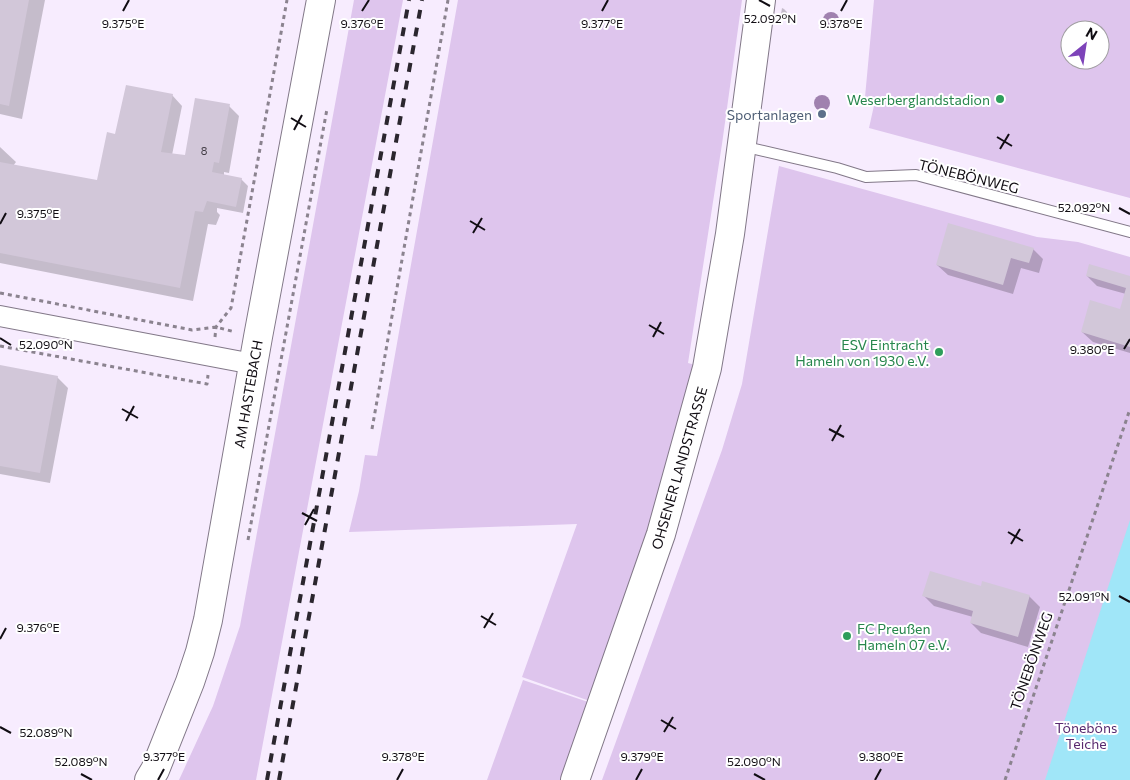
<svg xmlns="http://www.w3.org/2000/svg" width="1130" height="780" font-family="Commissioner,sans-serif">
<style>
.green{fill:#dec5ed;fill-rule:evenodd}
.water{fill:#a0e6f8}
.shadow{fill:#0003}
.building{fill:#d2c7d9}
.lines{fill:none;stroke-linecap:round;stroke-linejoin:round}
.service-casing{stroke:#827888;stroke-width:12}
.minor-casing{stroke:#827888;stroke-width:22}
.secondary-casing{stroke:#827888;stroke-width:30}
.path{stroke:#8b838f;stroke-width:3;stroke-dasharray:4 4;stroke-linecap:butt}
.service{stroke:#fff;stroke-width:10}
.minor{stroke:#fff;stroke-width:20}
.secondary{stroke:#fff;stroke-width:28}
.rail{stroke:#2b262e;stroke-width:4;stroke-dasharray:9 9;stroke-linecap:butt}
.tree{fill:#a081af}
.ticks{fill:none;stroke:#110d13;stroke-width:2}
.leisure-dot{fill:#2e9e5b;stroke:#fff;stroke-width:2}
.service-dot{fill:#5c6f8a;stroke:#fff;stroke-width:2}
.labels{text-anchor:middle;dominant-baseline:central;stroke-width:4;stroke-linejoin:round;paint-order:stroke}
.number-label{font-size:11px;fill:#413c44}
.leisure-label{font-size:14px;fill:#27864d;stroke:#fff;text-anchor:end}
.service-label{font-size:14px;fill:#4e5e75;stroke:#fff;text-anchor:end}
.street-label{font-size:14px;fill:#110d13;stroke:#fff}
.park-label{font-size:14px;fill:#582a6f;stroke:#fff}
.ticks-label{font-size:12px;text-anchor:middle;fill:#110d13;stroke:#fff;stroke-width:4;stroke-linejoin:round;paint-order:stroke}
</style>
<rect width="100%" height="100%" fill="#f7ecfe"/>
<!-- green -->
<path class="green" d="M354,0H403L256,780H179L213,706L240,626Z
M458,0H742L722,144L688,363L707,368L601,705L522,677L577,524L349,532L359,491L365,455L377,456Z
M874,0H1130V198L869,128L875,101L865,97ZM1070,30H1100V60H1070Z
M779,166L1037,237L1078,242L1130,257V780H602L722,450L742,384Z
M523,680L600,706L573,780H487Z"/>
<!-- water -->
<path class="water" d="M1130,520V780H1045Z"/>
<!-- shadow -->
<path class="shadow" d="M0,0H45L22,119L0,114Z
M782,8L784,9L787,12V18L784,17L781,14Z
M172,95L182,106L172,155L186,157L229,106L239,116L229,173L224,172V176L241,179L248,186L243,213L217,208V212L220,215L216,225L208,224L193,301L0,263V147L16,162L13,166L101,182L116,136Z
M1033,249L1043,259L1039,273L1021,268L1013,294L948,275L937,265Z
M1087,276L1130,277V353L1093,342L1082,332L1121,311L1126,294L1097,286Z
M0,367L57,377L68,388L50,483L0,474Z
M981,587L1029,596L1040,607L1028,647L981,633L971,623L973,617L934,606L924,596Z"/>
<!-- building -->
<path class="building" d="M0,0H29L9,106L0,104Z
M126,85L173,94L161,152L185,155L195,98L230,104L219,163L214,162L212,172L242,178L236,207L207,201L203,212L195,211L180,288L0,253V162L97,180L107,132L115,134Z
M948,223L1034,248L1029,263L1011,258L1003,285L936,265Z
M1089,264L1130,276V347L1081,332L1090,300L1120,309L1126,288L1086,276Z
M0,365L58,376L40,473L0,466Z
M930,571L981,586L982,581L1030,595L1018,637L970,623L973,611L922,596Z"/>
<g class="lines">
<!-- service casing -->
<g class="service-casing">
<path id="service" d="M742,146L837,168L866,177L916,175L1130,232"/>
</g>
<!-- minor casing -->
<g class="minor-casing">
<path id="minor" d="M0,316L253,364"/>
</g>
<!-- secondary casing -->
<g class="secondary-casing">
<path id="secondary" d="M149,780L155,770L190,682L200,652L208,620L258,337L321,0
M575,780L661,534L707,368L730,234L761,0"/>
</g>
<!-- path -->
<path class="path" d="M0,293L192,330L216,327L235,332
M215,337L216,327L231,308L287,0
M0,346L207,384L208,375
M372,429L448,0
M248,540L327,109
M1005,780L1130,409"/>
<!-- service -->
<use href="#service" class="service"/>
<!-- minor -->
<use href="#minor" class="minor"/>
<!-- secondary -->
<use href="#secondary" class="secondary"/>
<!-- rail -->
<path class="rail" d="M267,780L409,0
M279,780L422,0"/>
</g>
<!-- trees -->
<g class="tree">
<circle cx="831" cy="20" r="8"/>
<circle cx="822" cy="103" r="8"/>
</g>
<!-- ticks -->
<path class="ticks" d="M759,0L770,6M123,11L129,0M362,11L369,0M602,11L608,0M841,11L847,0M291,118L306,127M294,130L302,115M997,137L1012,146M1000,149L1009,134M1119,208L1130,214M470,221L485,230M0,224L6,213M473,233L482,218M649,325L664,334M653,337L661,322M0,338L11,345M1124,349L1130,339M122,409L138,418M126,421L134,406M829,429L844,437M832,441L841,425M302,513L317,521M305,525L314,509M1008,532L1023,541M1011,544L1020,529M1119,596L1130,602M481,616L496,625M484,628L493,613M0,639L6,628M661,720L676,729M0,727L11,733M664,732L673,717M81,774L92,780M754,774L765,780M158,780L164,769M397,780L403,769M636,780L642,769M875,780L881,769"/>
<!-- markers -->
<g class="leisure-dot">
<circle cx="1000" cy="99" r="5"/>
<circle cx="939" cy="352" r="5"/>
<circle cx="847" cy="636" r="5"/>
</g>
<circle class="service-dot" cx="822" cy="114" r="5"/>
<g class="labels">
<!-- number labels -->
<g class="number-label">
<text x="204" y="150">8</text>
</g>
<!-- leisure labels -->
<g class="leisure-label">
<text x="990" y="99">Weserberglandstadion</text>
<text x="929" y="344">ESV Eintracht<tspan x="929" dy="16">Hameln von 1930 e.V.</tspan></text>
<text x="857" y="628" text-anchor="start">FC Preußen<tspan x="857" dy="16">Hameln 07 e.V.</tspan></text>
</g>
<!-- service labels -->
<g class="service-label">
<text x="812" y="114">Sportanlagen</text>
</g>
<!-- street labels -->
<g class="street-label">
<text transform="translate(969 176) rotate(14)">TÖNEBÖNWEG</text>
<text transform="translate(248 394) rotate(-80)">AM HASTEBACH</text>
<text transform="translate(679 468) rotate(-74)">OHSENER LANDSTRASSE</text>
<text transform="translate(1031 661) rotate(-71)">TÖNEBÖNWEG</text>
</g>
<!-- park labels -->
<g class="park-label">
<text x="1086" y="727">Töneböns<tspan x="1086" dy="16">Teiche</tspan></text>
</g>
</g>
<g class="ticks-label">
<text x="770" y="23">52.092°N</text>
<text x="123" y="28">9.375°E</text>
<text x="362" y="28">9.376°E</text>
<text x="602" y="28">9.377°E</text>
<text x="841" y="28">9.378°E</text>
<text x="1084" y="212">52.092°N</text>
<text x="38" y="218">9.375°E</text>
<text x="46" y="349">52.090°N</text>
<text x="1092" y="354">9.380°E</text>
<text x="1084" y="601">52.091°N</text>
<text x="38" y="632">9.376°E</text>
<text x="46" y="737">52.089°N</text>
<text x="164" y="761">9.377°E</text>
<text x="403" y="761">9.378°E</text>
<text x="642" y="761">9.379°E</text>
<text x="881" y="761">9.380°E</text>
<text x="81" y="766">52.089°N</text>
<text x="754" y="766">52.090°N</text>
</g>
<!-- north arrow -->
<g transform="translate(1085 45) rotate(30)"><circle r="24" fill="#ffffff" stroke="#a09ea1"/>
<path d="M0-4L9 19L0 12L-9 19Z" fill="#7d43b9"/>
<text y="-8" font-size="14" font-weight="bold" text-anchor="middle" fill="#110d13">N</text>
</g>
</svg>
